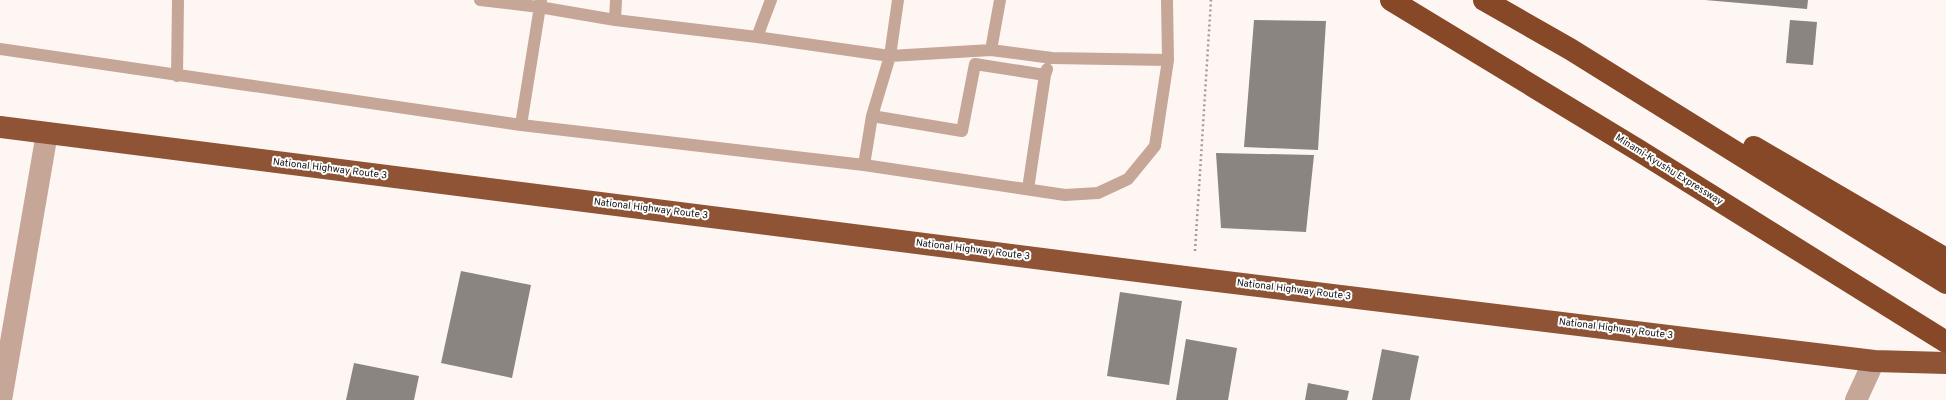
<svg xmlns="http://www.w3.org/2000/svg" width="1946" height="400" font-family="Overpass,sans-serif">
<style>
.building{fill:#8b8582}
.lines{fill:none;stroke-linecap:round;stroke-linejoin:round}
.path{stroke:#a19b99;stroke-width:2.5;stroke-dasharray:2 3;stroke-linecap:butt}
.service{stroke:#c6a697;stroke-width:12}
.minor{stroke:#c6a697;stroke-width:22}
.tertiary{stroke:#c6a697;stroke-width:22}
.trunk{stroke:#8f5436;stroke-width:22}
.motorway{stroke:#864827;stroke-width:22}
.labels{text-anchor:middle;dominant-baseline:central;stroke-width:4;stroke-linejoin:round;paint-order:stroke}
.street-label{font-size:10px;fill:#161312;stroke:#fff}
</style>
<rect width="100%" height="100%" fill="#fef6f3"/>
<!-- building -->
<path class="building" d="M1705,0H1808L1807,9Z
M1254,20L1326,21L1318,150L1244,147Z
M1790,20L1817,22L1813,65L1786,63Z
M1216,153L1314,155L1306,232L1221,228Z
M461,271L531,285L512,378L441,363Z
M1120,292L1182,301L1169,385L1107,376Z
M1186,339L1237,348L1228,400H1176Z
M1382,349L1419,356L1410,400H1372Z
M354,363L419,376L414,400H346Z
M1308,383L1349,391L1347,400H1305Z"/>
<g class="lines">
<!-- path -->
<path class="path" d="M1195,251L1211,0"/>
<!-- service -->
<path class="service" d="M480,0L539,7L615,20L757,37L890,56L991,50L1052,58L1168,60
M615,20L616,0
M757,37L771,0
M0,49L521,125L864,165L1065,195L1098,193L1128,179L1155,146L1168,60L1167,0
M991,50L1000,0
M177,76L178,0
M872,116L962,131L975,64L1045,75
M521,125L541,0
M864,165L872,116L890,56L898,0
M1028,189L1045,75L1047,69"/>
<!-- minor -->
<path class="minor" d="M1,400L47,133"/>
<!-- tertiary -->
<path class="tertiary" d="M1856,400L1874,361"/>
<!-- trunk -->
<path class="trunk" d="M0,127L1193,278L1874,361L1946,363"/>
<!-- motorway -->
<path class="motorway" d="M1391,0L1638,150L1946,342
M1484,0L1570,49L1946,283
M1754,147L1946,259"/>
</g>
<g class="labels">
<!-- street labels -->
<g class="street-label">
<text transform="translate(330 169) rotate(7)">National Highway Route 3</text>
<text transform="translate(1669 170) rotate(32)">Minami-Kyushu Expressway</text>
<text transform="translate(651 209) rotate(7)">National Highway Route 3</text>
<text transform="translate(973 250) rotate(7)">National Highway Route 3</text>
<text transform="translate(1294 290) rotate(7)">National Highway Route 3</text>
<text transform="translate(1616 329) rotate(7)">National Highway Route 3</text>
</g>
</g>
</svg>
